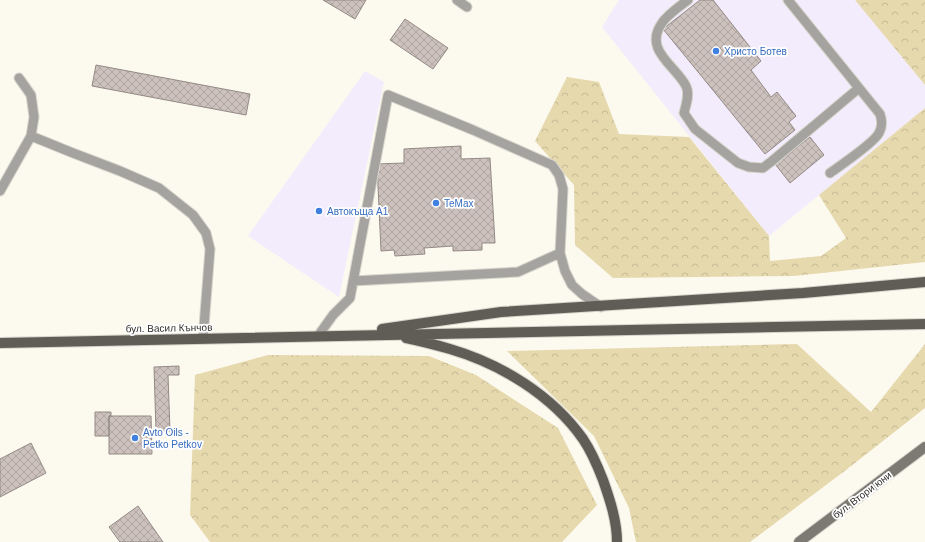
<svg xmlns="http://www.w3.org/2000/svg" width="925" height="542" font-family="Arial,sans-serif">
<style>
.commercial{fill:#f3ecfd}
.forest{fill:url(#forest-crowns)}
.building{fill:url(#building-cross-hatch);stroke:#938985}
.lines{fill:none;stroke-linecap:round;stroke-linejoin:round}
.lane-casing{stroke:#d7d5cc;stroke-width:11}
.secondary-casing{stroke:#d7d5cc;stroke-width:12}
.primary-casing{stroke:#d7d5cc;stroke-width:12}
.lane{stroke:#a5a39f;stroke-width:9}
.secondary{stroke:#7d7a74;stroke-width:10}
.primary{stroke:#605d56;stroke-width:10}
.shop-dot{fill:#3f7fe0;stroke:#fff;stroke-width:1.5}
.labels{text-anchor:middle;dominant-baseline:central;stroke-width:3.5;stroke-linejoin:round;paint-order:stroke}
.shop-label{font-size:10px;fill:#366cbe;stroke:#fff;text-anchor:start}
.street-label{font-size:10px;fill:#302f2b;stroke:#fff}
</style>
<defs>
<pattern id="forest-crowns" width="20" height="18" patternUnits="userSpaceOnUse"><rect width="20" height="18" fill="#e7d9ae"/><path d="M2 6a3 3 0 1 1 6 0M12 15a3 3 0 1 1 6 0" fill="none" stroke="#c6bb96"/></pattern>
<pattern id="building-cross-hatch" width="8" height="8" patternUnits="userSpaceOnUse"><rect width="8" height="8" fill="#ccc1bc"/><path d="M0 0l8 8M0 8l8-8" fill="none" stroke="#b0a6a2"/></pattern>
</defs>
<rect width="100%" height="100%" fill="#fcf9ef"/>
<!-- commercial -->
<path class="commercial" d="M619,0H855L925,85V108L769,236L602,27Z
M365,71L384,82L339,297L248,236Z"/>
<!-- forest -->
<path class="forest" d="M855,0H925V85Z
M567,77L599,82L619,134L689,137L769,236L770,261L821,256L846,238L819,195L925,108V262L794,276L613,278L575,245L574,185L535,141Z
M797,344L871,412L925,344V408L846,470L750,542H636L629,508L594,436L507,351Z
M268,355L429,356L476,375L558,428L597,505L562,542H210L190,515L195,375Z"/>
<!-- building -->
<path class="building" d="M323,0H366L355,19Z
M700,0H713L761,61L751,70L771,97L777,92L796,116L789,122L795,130L765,154L663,29Z
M405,19L448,48L433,69L390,40Z
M96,65L250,94L246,115L92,86Z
M810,137L824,155L790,183L775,164Z
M461,146V159L490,158L495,243H482V250L453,251V246L424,248L425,254L395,256L394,250L381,251L377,164L404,163V149Z
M179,366V375H168L170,431H156L154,367Z
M95,412H111V416H109V436H95Z
M109,416H151L152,454H109Z
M31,443L46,473L0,497V459Z
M138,506L163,542H120L109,527Z"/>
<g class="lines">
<!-- lane casing -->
<g class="lane-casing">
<path id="lane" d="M457,0L467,7
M688,0C680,6 667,15 662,23C643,50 675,65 686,86C690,94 686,105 684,113L695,129L738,163L749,167L763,168L772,161L859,88
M788,0L880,114C882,120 883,126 879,133C874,143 841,165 830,173
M31,136L73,153L120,171L159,188L193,215L206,233L210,249L203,339
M0,191L31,136L34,117L31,95L19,78
M353,281L518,272L560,253
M318,336L333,315L350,298L388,95L473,130L552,165L559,175L563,189L560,253L565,271L572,285L582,294L601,307"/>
</g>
<!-- secondary casing -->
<g class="secondary-casing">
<path id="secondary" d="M799,542L925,447"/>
</g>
<!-- primary casing -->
<g class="primary-casing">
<path id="primary" d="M382,329L501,312L803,293L925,282
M406,338C421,341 436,345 450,349C501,364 552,395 583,439C591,451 598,467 603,480C610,500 617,521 617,542
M0,343L925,324"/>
</g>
<!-- lane -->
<use href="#lane" class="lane"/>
<!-- secondary -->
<use href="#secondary" class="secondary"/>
<!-- primary -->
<use href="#primary" class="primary"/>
</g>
<!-- markers -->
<g class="shop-dot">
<circle cx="716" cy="51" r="4"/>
<circle cx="436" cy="203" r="4"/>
<circle cx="319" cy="211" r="4"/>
<circle cx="135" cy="438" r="4"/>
</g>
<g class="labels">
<!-- shop labels -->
<g class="shop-label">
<text x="724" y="51">Христо Ботев</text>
<text x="444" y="203">TeMax</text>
<text x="327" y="211">Автокъща А1</text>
<text x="143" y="432">Avto Oils -<tspan x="143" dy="12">Petko Petkov</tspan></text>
</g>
<!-- street labels -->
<g class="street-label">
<text transform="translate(169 328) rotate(-1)">бул. Васил Кънчов</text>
<text transform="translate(862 495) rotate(-37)">бул. Втори юни</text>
</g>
</g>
</svg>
